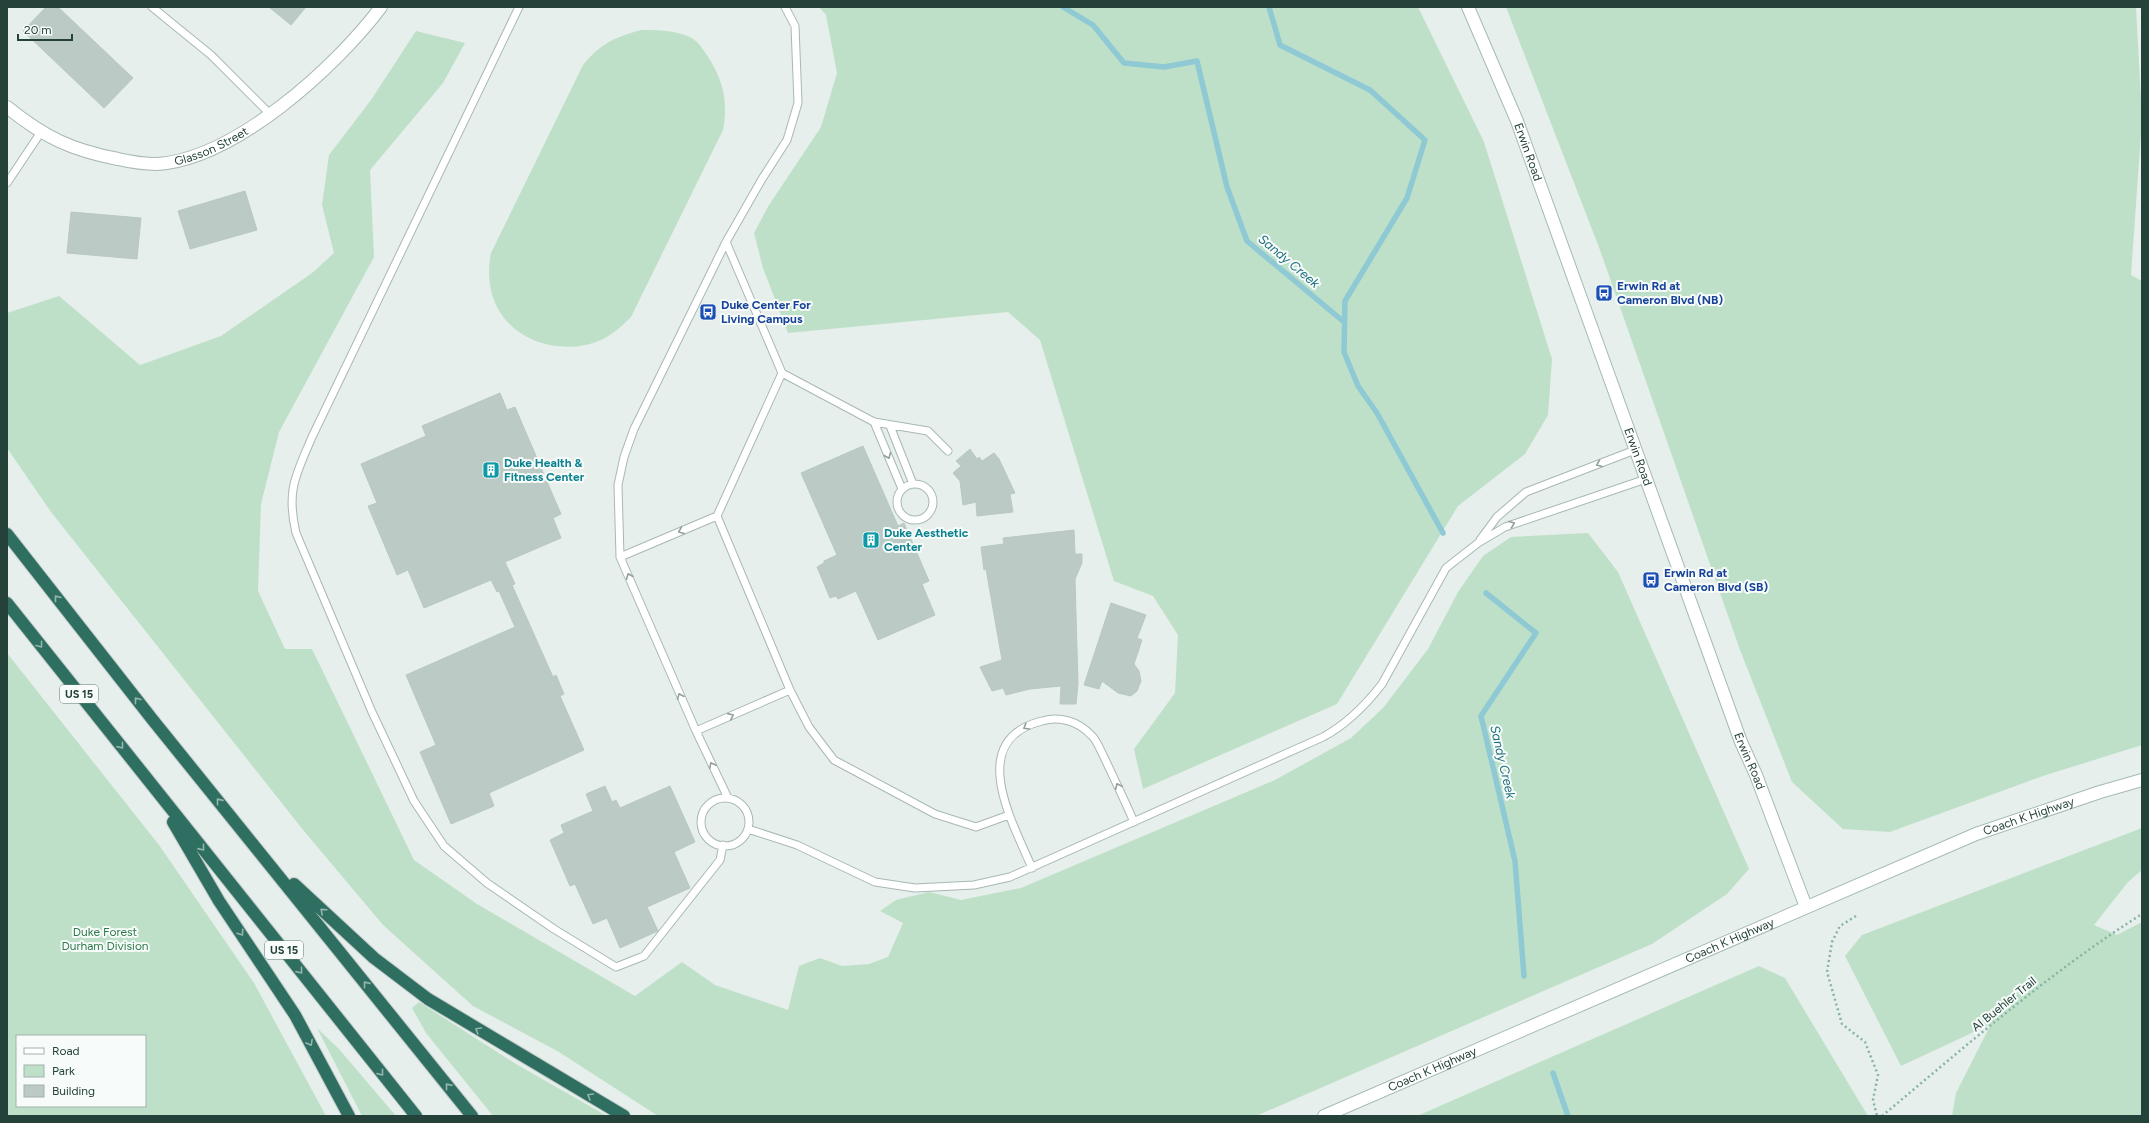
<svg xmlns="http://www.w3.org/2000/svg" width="2149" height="1123" font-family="Figtree,sans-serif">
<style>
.green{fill:#bfe0c8;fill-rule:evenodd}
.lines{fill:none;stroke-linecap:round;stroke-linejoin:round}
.stream{stroke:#8ec9d4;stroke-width:5.5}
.building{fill:#bbcac4;stroke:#b8c9c2}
.service-casing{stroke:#a8b8b2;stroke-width:9}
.minor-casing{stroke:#a8b8b2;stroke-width:14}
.secondary-casing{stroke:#a4bbb3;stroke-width:14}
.motorway-casing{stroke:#c2cac8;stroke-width:14}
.path{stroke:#86b3a5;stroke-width:2.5;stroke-dasharray:2 3;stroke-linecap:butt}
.service{stroke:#fff;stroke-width:7}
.minor{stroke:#fff;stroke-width:12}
.secondary{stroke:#fff;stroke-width:12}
.motorway{stroke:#2f6f62;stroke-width:12}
.oneway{stroke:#92a09c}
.oneway2{stroke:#93b5ae}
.labels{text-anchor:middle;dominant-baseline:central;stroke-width:4;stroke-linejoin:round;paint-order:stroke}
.shield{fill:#f7fbf9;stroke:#637a73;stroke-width:1}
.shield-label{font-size:11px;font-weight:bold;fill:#24423a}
.street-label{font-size:12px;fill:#24423a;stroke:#f7fbf9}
.transit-label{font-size:12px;font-weight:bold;fill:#164399;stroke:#f7fbf9;text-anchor:start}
.culture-label{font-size:12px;font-weight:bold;fill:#0d838f;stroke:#f7fbf9;text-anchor:start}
.park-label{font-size:12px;fill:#2d7a4b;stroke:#f7fbf9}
.water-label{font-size:13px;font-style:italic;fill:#1c6f80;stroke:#f7fbf9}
</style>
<rect width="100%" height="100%" fill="#e6efeb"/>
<!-- green -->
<path class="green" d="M819,7H1418L1484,142L1552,359L1548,415L1525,454L1458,506L1337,704L1143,789L1134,749L1175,693L1178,635L1153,596L1114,581L1040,340L1008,312L788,333L763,268L754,233L769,205L821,127L837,73L826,15Z
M1506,7H2136L2142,119L2131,275L2142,281V745L2043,776L1890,832L1843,829L1792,782L1740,650L1600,250Z
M641,30C658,30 684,30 697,42C702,47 706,54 710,60C724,83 728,104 723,130L631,317C622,326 612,335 601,340C567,355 520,345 500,312C489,295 487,272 491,253L583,65C600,44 615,37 641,30Z
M416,31L465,43L443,83L370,170L374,257L279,432L261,504L258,591L285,649H312L414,860L477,904L635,996L682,962L715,985L788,1010L799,966L820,958L842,966L869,964L888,957L903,923L880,911L896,900L929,892L961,900L1021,888L1275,780L1351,738L1383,708L1428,649L1458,592L1483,556L1511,537L1588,533L1618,572L1749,869L1727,894L1652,944L1256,1116H658L559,1052L473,1006L383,925L304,831L51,512L7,448V313L59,296L140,365L221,336L312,273L334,253L322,205L329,155L371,100Z
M7,653L159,845L254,983L326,1116H7ZM17,1036H145V1106H17Z
M2142,828V870L2128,882L2094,925L2117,935L2142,922V1116H1952L1956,1093L1991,1024L1901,1066L1845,956L1862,935Z
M1759,966L1785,978L1868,1116H1417Z
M419,1002L516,1064L607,1116H493L426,1033L412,1008Z
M317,1028L339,1049L396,1116H362Z"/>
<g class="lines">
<!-- stream -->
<path class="stream" d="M1063,7L1093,25L1124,63L1164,67L1197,61L1227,187L1247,241L1344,322
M1269,7L1280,45L1370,90L1425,140L1407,198L1345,301L1344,352L1358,386L1377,413L1443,533
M1486,593L1536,633L1481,716L1515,861L1524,976
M1553,1073L1568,1116"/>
</g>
<!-- building -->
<path class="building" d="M46,7H58L133,78L104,108L23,31Z
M269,7H306L291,25Z
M245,191L257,230L190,249L178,211Z
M71,212L141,218L137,259L67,253Z
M500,393L507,410L515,407L561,514L553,518L561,538L505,562L515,584L512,585L553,677L556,675L564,694L560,696L584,750L489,793L494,806L451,824L420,752L436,745L406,675L515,627L499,591L497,592L491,580L424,608L408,570L397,575L368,506L377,503L361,464L426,436L422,426Z
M863,446L898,526L904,523L929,581L922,584L935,615L878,640L856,591L838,599L836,596L830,598L817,567L824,563V561L837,555L801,473Z
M970,449L977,459L979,457L982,461L994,453L999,459L1015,493L1010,494L1013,512L977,516L976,502L963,505L960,481L953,473L961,466L956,461Z
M1074,530L1075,554H1082V563L1075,579L1078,684L1076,704H1060L1061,686L1030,689L1006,695L1003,688L992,691L980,667L1002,660L986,569L984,570L981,547L1004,544L1003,538Z
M1111,603L1146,615L1137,638L1142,640L1134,664L1139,671L1141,681L1137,691L1131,696L1118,693L1102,681L1099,689L1084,685Z
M605,786L612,802L616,800L620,808L670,786L695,842L674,852L690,888L647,907L658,931L620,948L607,918L593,924L575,884L570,886L550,840L564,833L561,825L593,811L586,794Z"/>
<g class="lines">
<!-- service casing -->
<g class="service-casing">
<path id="service" d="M152,7L211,55L270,114
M519,7L312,437C296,475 286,490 296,533L372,712L414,801L444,846L487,883L554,929L616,967L644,956L720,860L723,845
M7,183L41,132
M782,373L874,422L928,431L948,451
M874,422L902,489
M890,426L913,484
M897 502a18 18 0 1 1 36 0a18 18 0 1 1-36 0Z
M717,516L790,690L809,727L834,760L935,814L976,827L1009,815
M1480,540L1497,517L1526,492L1635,450
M620,557L717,516L782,373L726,242
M696,731L790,690
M728,798L696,731L620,557L618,485L624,457L634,429L726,242L762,179L787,140L798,103L795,26L785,7
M701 822a24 24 0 1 1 48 0a24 24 0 1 1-48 0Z
M748,829L797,845L875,882L915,888L974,885L1010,877L1323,737C1347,724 1365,706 1382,684L1446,568L1478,543L1505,527L1646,479
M1032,868C1013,823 965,740 1042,721C1060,716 1078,721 1091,735C1096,739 1099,747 1102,753C1113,776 1124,799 1134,822"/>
</g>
<!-- minor casing -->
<g class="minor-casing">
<g id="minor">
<path id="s1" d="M7,107C44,137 71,150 118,159C131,162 144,164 157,164C235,159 336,67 381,7"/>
</g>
</g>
<!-- secondary casing -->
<g class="secondary-casing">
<g id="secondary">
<path id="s2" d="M1468,7L1517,121L1741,742L1756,775L1806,907"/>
<path id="s3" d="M1324,1116L1976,834L2100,792L2142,780"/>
</g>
</g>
<!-- motorway casing -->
<g class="motorway-casing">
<path id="motorway" d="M7,534L152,719L472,1116
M7,603L416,1116
M173,822L219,901L295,1015L349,1116
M294,884L374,958L428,999L624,1116"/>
</g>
<!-- path -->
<path class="path" d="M1856,916L1840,926L1832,942L1827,972L1842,1024L1865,1042L1878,1075L1873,1100L1877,1116
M1882,1116C1967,1045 2049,973 2142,914"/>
<!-- service -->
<use href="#service" class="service"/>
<!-- minor -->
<use href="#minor" class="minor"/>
<!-- secondary -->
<use href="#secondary" class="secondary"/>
<!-- motorway -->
<use href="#motorway" class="motorway"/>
</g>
<!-- one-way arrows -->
<defs><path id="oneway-chevron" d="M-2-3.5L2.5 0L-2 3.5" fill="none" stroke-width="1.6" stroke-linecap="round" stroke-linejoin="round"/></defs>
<g class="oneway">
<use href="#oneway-chevron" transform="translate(888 456) rotate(67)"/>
<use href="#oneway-chevron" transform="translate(1599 464) rotate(159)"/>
<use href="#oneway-chevron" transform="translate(1512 524) rotate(-21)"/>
<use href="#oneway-chevron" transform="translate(681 531) rotate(157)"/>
<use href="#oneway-chevron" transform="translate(629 576) rotate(-113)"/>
<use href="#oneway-chevron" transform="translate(680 696) rotate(-113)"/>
<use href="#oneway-chevron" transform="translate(731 716) rotate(-24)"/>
<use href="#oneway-chevron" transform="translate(1026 727) rotate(150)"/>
<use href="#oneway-chevron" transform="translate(712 765) rotate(-116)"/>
<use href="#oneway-chevron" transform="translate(1118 786) rotate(-115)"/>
</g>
<g class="oneway2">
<use href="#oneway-chevron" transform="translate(57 598) rotate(-128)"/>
<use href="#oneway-chevron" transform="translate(40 645) rotate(52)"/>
<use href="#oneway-chevron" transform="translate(137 700) rotate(-128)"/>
<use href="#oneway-chevron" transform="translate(121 746) rotate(51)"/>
<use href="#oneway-chevron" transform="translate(219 801) rotate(-129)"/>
<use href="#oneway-chevron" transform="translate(202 848) rotate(51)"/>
<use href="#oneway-chevron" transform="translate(323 911) rotate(-138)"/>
<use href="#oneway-chevron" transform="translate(241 933) rotate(56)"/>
<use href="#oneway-chevron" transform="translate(300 971) rotate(51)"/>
<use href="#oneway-chevron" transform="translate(366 984) rotate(-129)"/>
<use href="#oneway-chevron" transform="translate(478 1030) rotate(-149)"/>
<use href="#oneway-chevron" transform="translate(310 1043) rotate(61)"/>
<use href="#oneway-chevron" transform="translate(381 1073) rotate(51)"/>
<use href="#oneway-chevron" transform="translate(448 1086) rotate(-129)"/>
<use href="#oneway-chevron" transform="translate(590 1096) rotate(-150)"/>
</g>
<!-- icons -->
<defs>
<g id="bus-square" transform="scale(0.9)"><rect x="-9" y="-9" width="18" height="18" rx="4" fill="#1a4fb4" stroke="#f7fbf9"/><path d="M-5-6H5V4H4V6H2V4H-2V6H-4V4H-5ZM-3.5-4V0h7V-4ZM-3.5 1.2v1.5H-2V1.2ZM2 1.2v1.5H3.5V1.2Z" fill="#fff"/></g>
<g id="building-square" transform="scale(0.9)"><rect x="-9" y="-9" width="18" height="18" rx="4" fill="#0f9aa8" stroke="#f7fbf9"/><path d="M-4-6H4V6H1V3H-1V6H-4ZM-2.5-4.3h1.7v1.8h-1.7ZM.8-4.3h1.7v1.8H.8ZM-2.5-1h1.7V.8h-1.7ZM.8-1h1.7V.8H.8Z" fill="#fff"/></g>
</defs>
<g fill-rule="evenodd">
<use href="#bus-square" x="1604" y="293"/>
<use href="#bus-square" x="708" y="312"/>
<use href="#building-square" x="491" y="470"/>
<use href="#building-square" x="871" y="540"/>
<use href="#bus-square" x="1651" y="580"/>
</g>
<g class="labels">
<!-- shield labels -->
<g class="shield">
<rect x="60" y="685" width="38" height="18" rx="3"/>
<rect x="265" y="941" width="38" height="18" rx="3"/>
</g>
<g class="shield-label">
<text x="79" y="694">US 15</text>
<text x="284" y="950">US 15</text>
</g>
<!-- street labels -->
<g class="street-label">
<text stroke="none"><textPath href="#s1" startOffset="221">Glasson Street</textPath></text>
<text stroke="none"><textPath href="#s2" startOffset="157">Erwin Road</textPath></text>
<text stroke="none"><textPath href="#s2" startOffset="481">Erwin Road</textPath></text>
<text stroke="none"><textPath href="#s2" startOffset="805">Erwin Road</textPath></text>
<text stroke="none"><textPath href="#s3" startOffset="766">Coach K Highway</textPath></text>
<text stroke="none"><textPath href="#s3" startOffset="442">Coach K Highway</textPath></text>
<text transform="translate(2004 1004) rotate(-39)">Al Buehler Trail</text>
<text stroke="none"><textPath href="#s3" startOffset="118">Coach K Highway</textPath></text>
</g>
<!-- transit labels -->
<g class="transit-label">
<text x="1617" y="286">Erwin Rd at<tspan x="1617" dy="14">Cameron Blvd (NB)</tspan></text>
<text x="721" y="305">Duke Center For<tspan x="721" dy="14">Living Campus</tspan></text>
<text x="1664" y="573">Erwin Rd at<tspan x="1664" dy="14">Cameron Blvd (SB)</tspan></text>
</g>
<!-- culture labels -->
<g class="culture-label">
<text x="504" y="463">Duke Health &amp;<tspan x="504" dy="14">Fitness Center</tspan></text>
<text x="884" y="533">Duke Aesthetic<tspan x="884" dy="14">Center</tspan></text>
</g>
<!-- park labels -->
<g class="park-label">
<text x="105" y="932">Duke Forest<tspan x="105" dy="14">Durham Division</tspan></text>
</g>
<!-- water labels -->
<g class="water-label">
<text transform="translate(1289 261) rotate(40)">Sandy Creek</text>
<text transform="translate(1503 762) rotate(77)">Sandy Creek</text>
</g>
</g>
<!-- border -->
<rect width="2149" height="1123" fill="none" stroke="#24423a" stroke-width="16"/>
<!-- legend -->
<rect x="16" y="1035" width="130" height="72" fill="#f7fbf9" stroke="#a3b1ad"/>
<rect x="24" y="1048" width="20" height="6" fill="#ffffff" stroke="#a3b1ad"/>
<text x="52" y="1055" font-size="12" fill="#24423a">Road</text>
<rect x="24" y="1065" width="20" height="12" fill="#bfe0c8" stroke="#a3b1ad"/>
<text x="52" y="1075" font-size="12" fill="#24423a">Park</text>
<rect x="24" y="1085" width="20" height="12" fill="#bbcac4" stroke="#a3b1ad"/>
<text x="52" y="1095" font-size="12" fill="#24423a">Building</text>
<!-- scale -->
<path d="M18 34v6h54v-6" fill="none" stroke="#24423a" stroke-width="2"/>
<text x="24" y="34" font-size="12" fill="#24423a" stroke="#f7fbf9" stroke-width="3" paint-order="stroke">20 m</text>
</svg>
